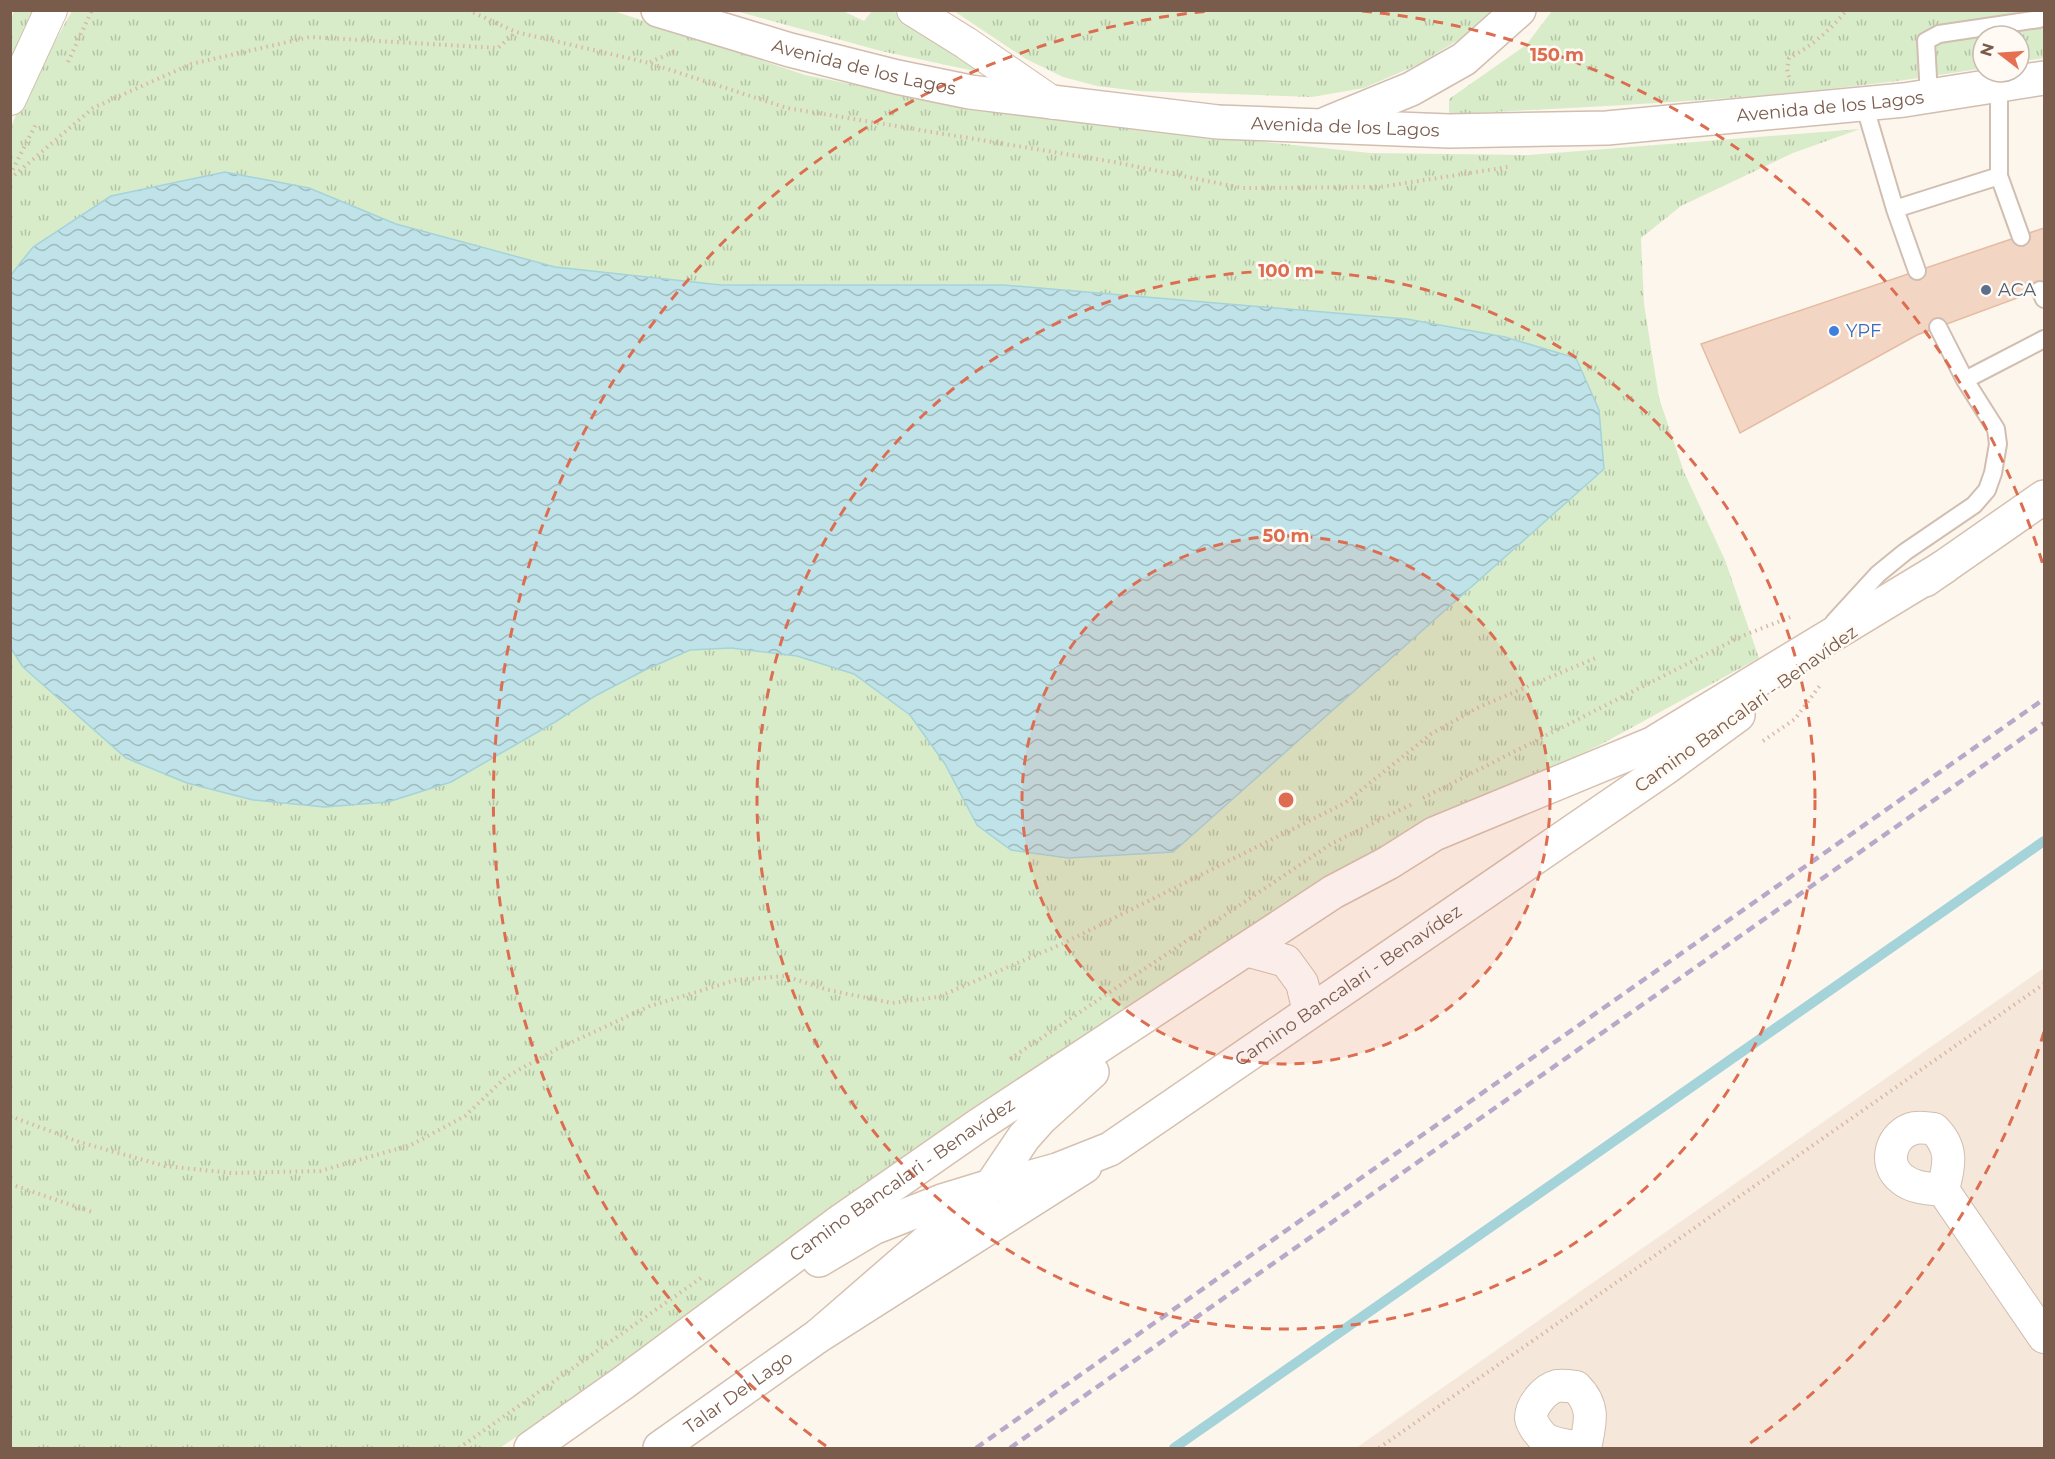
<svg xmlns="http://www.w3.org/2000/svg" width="2055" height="1459" font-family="Montserrat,sans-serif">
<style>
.residential{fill:#f5e8da}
.grass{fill:url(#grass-tufts)}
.water{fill:url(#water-waves);stroke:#a5d3da;stroke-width:1.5}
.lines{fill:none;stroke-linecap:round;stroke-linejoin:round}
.stream{stroke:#a5d3da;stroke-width:10}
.building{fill:#f3d5c3;stroke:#e6bba3;stroke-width:1.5}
.service-casing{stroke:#d1beb0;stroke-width:20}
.minor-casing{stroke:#d1beb0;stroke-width:34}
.tertiary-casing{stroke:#d1beb0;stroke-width:36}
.secondary-casing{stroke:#d6c0b0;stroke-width:36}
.path{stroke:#d9b8a5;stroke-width:4;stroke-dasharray:1.5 4.5;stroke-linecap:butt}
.service{stroke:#fff;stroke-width:16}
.minor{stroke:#fff;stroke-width:32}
.tertiary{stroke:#fff;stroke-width:33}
.secondary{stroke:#fff;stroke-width:33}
.rail{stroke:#b9a8c9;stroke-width:4.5;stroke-dasharray:9 6;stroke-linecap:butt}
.ring{fill:none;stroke:#dc6d51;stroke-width:3;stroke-dasharray:10 8}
.service-dot{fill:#5c6f8a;stroke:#fffaf3;stroke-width:2}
.shop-dot{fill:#3f7fe0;stroke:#fffaf3;stroke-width:2}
.labels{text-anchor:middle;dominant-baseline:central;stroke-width:5;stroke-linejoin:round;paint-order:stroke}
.street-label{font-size:18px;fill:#7a5c4d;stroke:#fffaf3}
.service-label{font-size:18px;fill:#4e5e75;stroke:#fffaf3;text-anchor:start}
.shop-label{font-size:18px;fill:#366cbe;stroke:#fffaf3;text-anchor:start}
.centre{fill:#dc6d51;stroke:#fffaf3;stroke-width:3}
.ring-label{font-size:18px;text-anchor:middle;font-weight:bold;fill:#dc6d51;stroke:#fffaf3;stroke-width:5;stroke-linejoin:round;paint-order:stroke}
</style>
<defs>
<pattern id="grass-tufts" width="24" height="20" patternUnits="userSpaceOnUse" patternTransform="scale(1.5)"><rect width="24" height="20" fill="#d8ecc9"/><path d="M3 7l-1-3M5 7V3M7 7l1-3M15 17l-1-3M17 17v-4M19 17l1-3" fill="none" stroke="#b4c2a5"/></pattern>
<pattern id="water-waves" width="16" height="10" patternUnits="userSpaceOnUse" patternTransform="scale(1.5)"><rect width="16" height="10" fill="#bfe3e8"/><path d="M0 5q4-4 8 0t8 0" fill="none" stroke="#a0bbbe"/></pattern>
</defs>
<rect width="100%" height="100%" fill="#fdf6ec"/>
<!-- residential -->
<path class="residential" d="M2044,968V1448H1356Z"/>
<!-- grass -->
<path class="grass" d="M14,11H34L11,59V19Z
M72,11H614L805,75L932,100L1086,123L1370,153L1529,155L1860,129L1793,153L1681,206L1641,238L1644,304L1659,398L1684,472L1725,560L1759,658L1598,746L1398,838L1241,932L500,1448H11L10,647L23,667L126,758L187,783L253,800L324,807L555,722L595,696L645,670L690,650L731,648L797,656L854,674L910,715L945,764L1576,358L1505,337L1407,319L1003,285H721L555,267L396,224L309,188L33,247L11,275V127L23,98Z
M736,11H843L864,21L872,11H893L937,39L979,72L881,51Z
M954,11H1491L1460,39L1417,65L1364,88L1312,97L1138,91L1097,86L1063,77L1026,59Z
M1552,11H2044V58L2019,62V36H1983V68C1807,98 1627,105 1449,114V99L1526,45Z"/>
<!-- water -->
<path class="water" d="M225,172L309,188L396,224L555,267L721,285H1003L1407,319L1505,337L1576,358L1599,410L1604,469L1173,852L1068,858L1011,850L977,825L945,764L910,715L854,674L797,656L731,648L690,650L645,670L595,696L555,722L451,782L388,802L324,807L253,800L187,783L126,758L23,667L10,647L11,275L33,247L111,196Z"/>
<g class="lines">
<!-- stream -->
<path class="stream" d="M1174,1448L2044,841"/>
</g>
<!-- building -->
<path class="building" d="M2044,228V288L1917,335L1740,433L1701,344Z"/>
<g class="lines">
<!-- service casing -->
<g class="service-casing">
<path id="service" d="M1999,85V176L2021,237
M1929,96L1926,41L1939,34L2039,19L2044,16
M1864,104L1895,209L1917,271
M1895,209L1999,176
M2040,290L2044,299
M1965,380L2044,339
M1834,622L1878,574L1905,552L1974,505L1987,490L1993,473L1998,444L1996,429L1965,380L1938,327"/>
</g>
<!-- minor casing -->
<g class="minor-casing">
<path id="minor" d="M913,10L966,43L1053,103
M10,99L51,10
M1246,950L1286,961L1302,983L1309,1012
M1943,1190C1949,1165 1954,1149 1934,1129C1928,1128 1921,1127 1915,1128C1891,1133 1882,1164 1902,1179C1913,1188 1929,1189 1943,1190L2044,1337
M1585,1448C1590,1423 1596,1407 1576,1387C1569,1386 1563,1385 1557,1386C1545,1389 1531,1405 1531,1418C1532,1424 1539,1434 1544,1438C1555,1446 1572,1446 1585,1448"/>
</g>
<!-- tertiary casing -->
<g class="tertiary-casing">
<g id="tertiary">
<path id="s1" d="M658,10L790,50L897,77L970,92L1218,122L1449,131L1607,128L1904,100L2044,78"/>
<path d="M1328,123L1411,89L1464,59L1519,10"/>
<path id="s2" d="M660,1448L818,1336L1085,1166"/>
</g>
</g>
<!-- secondary casing -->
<g class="secondary-casing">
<g id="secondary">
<path d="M1925,580L2044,497"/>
<path id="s3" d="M819,1260L873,1228L942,1201L991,1186L1028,1178L1057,1170L1110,1149L1664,769L1738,715"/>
<path d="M818,1336L991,1186L1024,1137L1040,1119L1092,1072"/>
<path id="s4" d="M531,1448L623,1383L841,1221L979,1125L1333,892L1388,863L1434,834L1652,744L1944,567"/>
</g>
</g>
<!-- path -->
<path class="path" d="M468,10L516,32L649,63L787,108L1114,162L1242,188L1380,187L1508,167
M68,62L92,10
M650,62L676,51
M1789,77L1787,69L1789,58C1812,46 1830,30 1847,10
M10,175L37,122
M10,179L93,108L191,64L310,37L498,48L516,32
M1763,741L1795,719L1821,684
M1423,798L1742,636L1793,616
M1010,1059L1331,844L1414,803
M10,1116L79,1142L165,1166L232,1173L320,1171L411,1145L465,1116L506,1077L555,1050L650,1006L736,980L785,976L828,990L892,1003L938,997L1062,944L1345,803L1431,734L1479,707L1598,657
M10,1184L95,1213
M459,1448L701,1278
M1379,1448L2044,984"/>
<!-- service -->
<use href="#service" class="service"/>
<!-- minor -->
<use href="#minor" class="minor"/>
<!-- tertiary -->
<use href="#tertiary" class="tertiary"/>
<!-- secondary -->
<use href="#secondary" class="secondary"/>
<!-- rail -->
<path class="rail" d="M976,1448L2044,699
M1010,1448L2044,723"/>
</g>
<!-- distance rings -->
<circle cx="1286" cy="800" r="264" fill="#dc6d51" fill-opacity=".12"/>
<g class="ring">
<circle cx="1286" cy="800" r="264"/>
<circle cx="1286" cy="800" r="529"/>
<path d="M2044 1032A793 793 0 0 1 1746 1446M826 1446A793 793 0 0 1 1210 11M1362 11A793 793 0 0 1 2044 568"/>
</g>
<!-- markers -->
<circle class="service-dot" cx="1986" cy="290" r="6"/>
<circle class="shop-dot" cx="1834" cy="331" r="6"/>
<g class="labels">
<!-- street labels -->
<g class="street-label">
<text stroke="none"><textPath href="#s1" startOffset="214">Avenida de los Lagos</textPath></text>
<text stroke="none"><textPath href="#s1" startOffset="1186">Avenida de los Lagos</textPath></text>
<text stroke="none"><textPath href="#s1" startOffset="700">Avenida de los Lagos</textPath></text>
<text transform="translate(1746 709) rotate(-36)">Camino Bancalari - Benavídez</text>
<text stroke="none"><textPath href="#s3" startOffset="602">Camino Bancalari - Benavídez</textPath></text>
<text stroke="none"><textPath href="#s4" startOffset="458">Camino Bancalari - Benavídez</textPath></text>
<text stroke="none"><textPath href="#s2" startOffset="96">Talar Del Lago</textPath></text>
</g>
<!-- service labels -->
<g class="service-label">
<text x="1998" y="290">ACA</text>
</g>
<!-- shop labels -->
<g class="shop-label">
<text x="1846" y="331">YPF</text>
</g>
</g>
<circle cx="1286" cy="800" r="9" class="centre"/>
<g class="ring-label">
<text x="1557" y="61">150 m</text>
<text x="1286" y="277">100 m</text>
<text x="1286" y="542">50 m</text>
</g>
<!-- border -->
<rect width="2055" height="1459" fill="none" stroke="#7a5c4d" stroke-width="24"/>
<!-- north arrow -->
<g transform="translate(2001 54) rotate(287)"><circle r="28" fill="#fffaf3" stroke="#cabbb1" stroke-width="1.5"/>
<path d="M0-4.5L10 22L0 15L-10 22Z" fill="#e76f51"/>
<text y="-9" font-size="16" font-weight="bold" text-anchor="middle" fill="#7a5c4d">N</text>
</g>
</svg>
